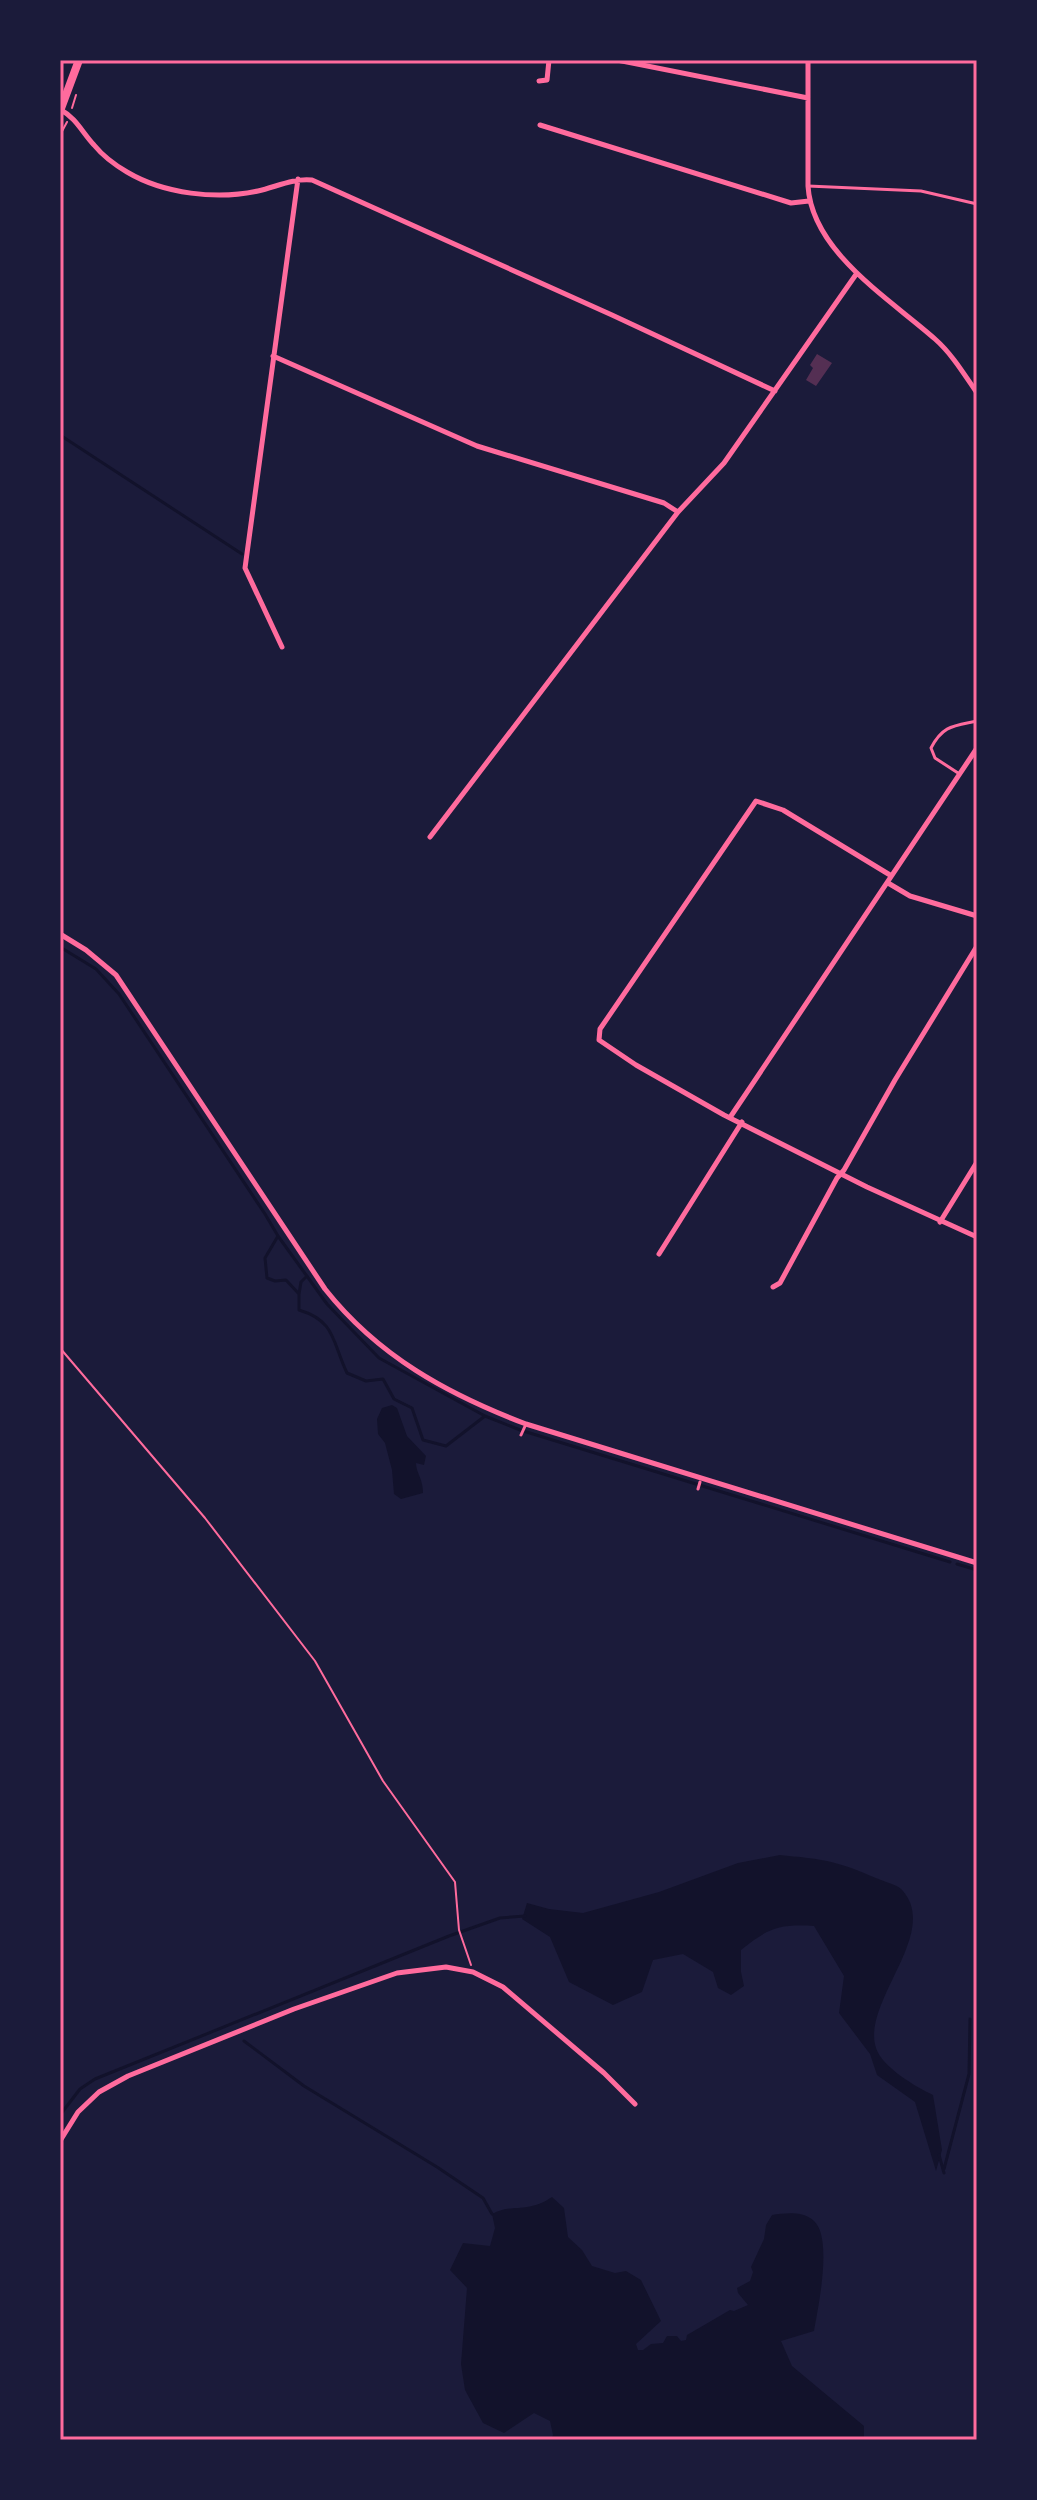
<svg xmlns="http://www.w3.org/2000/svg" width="1037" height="2500" font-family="'Open Sans',sans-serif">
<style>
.water{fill:#12122b}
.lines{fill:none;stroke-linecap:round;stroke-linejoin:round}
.stream{stroke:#12122b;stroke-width:3}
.building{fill:#542f53}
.path{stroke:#ff6b9d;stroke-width:2}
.service{stroke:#ff6b9d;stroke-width:3}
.minor{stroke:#ff6b9d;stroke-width:5}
.secondary{stroke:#ff6b9d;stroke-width:8}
.neatline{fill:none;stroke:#ff6b9d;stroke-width:3}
</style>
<rect width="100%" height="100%" fill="#1b1b3a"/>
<!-- water -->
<path class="water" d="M392,1405L397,1408L407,1436L426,1456L424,1465L416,1463C416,1473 423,1478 423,1493L401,1499L394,1494L392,1470L385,1443L378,1434L377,1419L382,1408Z
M780,1855C798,1857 817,1858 835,1863C851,1867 866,1874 881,1880C888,1883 899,1885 903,1891C940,1934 861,2002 876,2048C882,2067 916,2087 933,2095L942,2150L936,2171L915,2102L877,2075L870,2054L839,2013L844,1976L814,1926C779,1924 768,1928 741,1950V1972L744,1986L731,1995L718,1988L713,1972L683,1954L653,1960L642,1992L613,2005L569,1982L550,1937L522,1919L527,1903L549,1909L583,1913L659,1892L738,1863Z
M552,2197L564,2208L568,2237L582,2250L592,2266L615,2273L626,2271L641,2280L661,2321L636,2344L638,2350H643L651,2344L663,2343L667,2336H677L681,2341L686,2340L687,2335L730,2310L734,2311L748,2305L738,2293L737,2288L750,2281L753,2272L751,2267L764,2239L766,2225L772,2215C786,2213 803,2211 814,2221C833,2238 818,2308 814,2331L781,2341L792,2366L864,2426V2440H551L553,2435L550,2421L534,2413L504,2433L483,2423L465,2390L461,2364L467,2288L450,2270L463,2243L490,2246L495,2228L492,2214C511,2203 527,2214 552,2197Z"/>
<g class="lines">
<!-- stream -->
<path class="stream" d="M60,435L242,554
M60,947L96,969L119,994L265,1214L278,1236L265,1258L267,1278L275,1281L286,1280L299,1294V1310C336,1321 332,1342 347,1373L366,1381L383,1379L394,1399L412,1408L423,1440L446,1446L485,1416L520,1430L950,1562
M278,1236L327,1304L379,1358L485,1416
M299,1294L301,1282L307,1276
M957,1564L977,1570
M244,2041L304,2086L437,2167L483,2198L492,2214
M60,2115L80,2089L95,2079L449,1936L500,1918L525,1916
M939,2155L944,2173
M944,2169L969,2074L970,2019"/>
</g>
<!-- building -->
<path class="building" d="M817,354L832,363L816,386L806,380L813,368L810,365Z"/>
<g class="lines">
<!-- path -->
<path class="path" d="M72,108L76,95
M60,135L67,122
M60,1348L205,1518L315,1661L383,1781L455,1882L459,1930L471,1965"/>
<!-- service -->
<path class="service" d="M808,186L921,191L977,204
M958,773L935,758L931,748C943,725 954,726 977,721
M521,1435L526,1424
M698,1489L700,1482"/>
<!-- minor -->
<path class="minor" d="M617,60L808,98
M808,60V186C812,252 890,299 935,339C952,354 964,374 977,393
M539,81L547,80L549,60
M61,110C76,118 82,132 94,145C103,156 115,165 127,172C164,194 217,200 258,191C276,187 293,178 312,180L612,315L775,391
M540,125L791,203L809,201
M273,356L477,446L664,503L678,512
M282,647L245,568L298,179
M430,837L678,512L724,463L857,273
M890,875L783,810L756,801L600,1029L599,1040L636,1065L724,1115L867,1187L977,1237
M888,883L910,896L977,916
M60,934L86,950L116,975L325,1289C378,1356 447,1394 526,1424L977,1563
M731,1116L977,748
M940,1222L977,1162
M659,1254L742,1122
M773,1287L780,1283L837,1178L844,1170L895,1080L977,946
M60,2141L78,2112L99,2092L128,2076L294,2009L397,1973L446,1967L473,1972L503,1987L604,2073L635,2104"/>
<!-- secondary -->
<path class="secondary" d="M60,111L79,60"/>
</g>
<!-- border -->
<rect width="1037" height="2500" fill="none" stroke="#1b1b3a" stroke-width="124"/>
<rect x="62" y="62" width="913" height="2376" class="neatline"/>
</svg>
